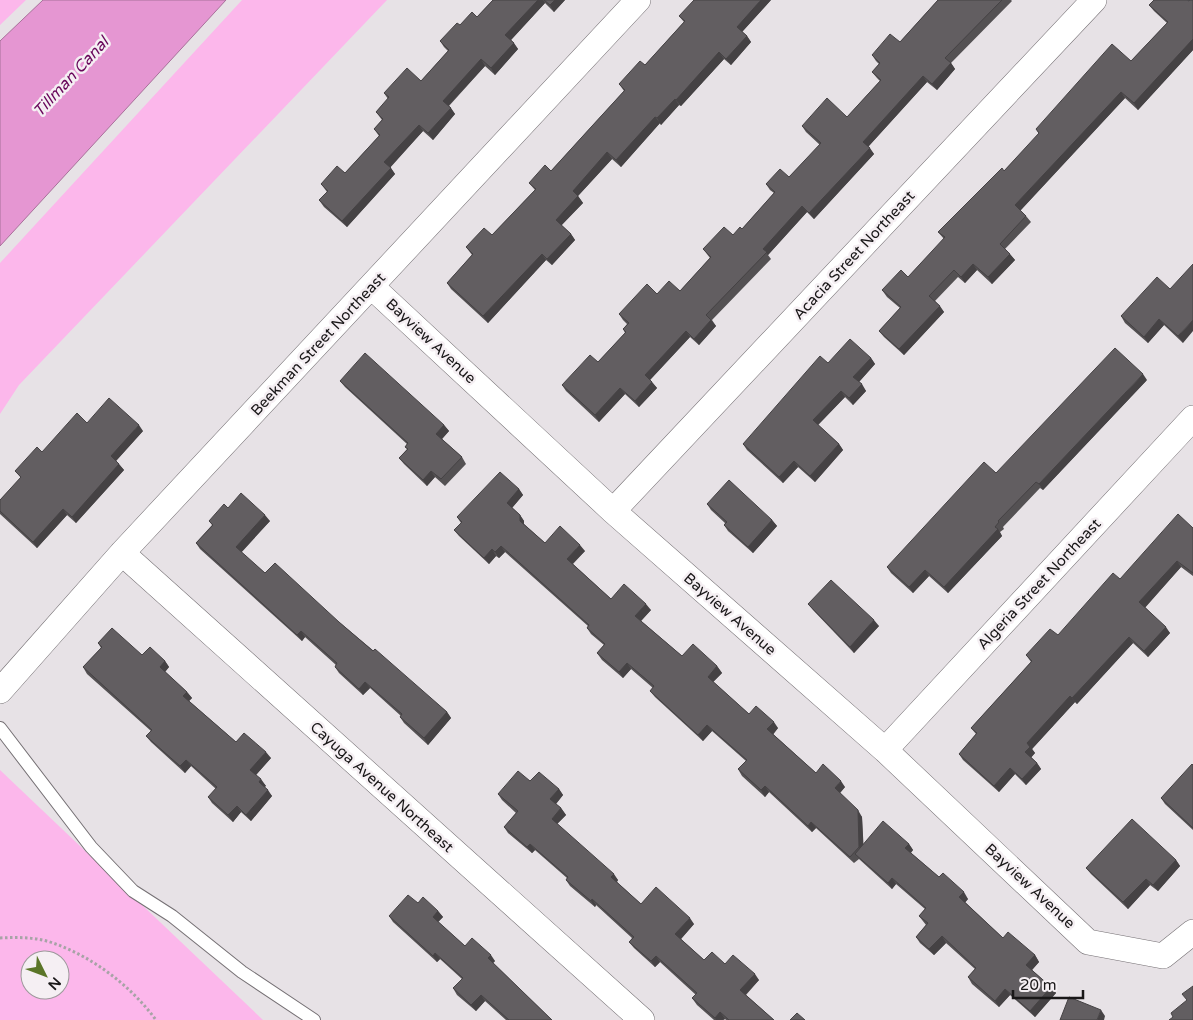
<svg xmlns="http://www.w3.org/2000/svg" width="1193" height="1020" font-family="'Varela Round',sans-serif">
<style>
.green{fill:#fcb7eb;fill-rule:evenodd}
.water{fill:#e596d2;stroke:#a8709a}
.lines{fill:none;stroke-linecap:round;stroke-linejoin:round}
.lane-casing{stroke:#757074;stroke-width:14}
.street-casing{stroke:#757074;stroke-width:26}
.path{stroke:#a7a3a6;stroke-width:3;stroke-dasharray:2.5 2.5;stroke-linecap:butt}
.lane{stroke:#fff;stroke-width:12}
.street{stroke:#fff;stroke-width:25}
.wall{fill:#545153}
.shaded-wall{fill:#454244}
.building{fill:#625e61;stroke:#454244}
.labels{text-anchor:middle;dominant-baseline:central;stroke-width:5;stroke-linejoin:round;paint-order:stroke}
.street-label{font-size:15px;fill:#191718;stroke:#f5eff3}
.water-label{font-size:16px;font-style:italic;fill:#68065a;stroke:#f5eff3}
</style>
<rect width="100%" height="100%" fill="#e7e2e6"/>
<!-- green -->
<path class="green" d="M0,0H26L0,25Z
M242,0H387L19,385L0,414V263Z
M0,770L263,1020H0ZM30,960H60V990H30Z"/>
<!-- water -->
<path class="water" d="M43,0H226L0,246V41Z"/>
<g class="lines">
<!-- lane casing -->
<g class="lane-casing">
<path id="lane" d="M0,728L91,847L133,891L172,916L242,972L314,1020"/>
</g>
<!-- street casing -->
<g class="street-casing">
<path id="street" d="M372,287L613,511L885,750L1088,942L1163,956L1193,932
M613,511L1094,0
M122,553L642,1020
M0,691L122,553L638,0
M885,750L1193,418"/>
</g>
<!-- path -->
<path class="path" d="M0,938C18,937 36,937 53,943C93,957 131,986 156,1020"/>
<!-- lane -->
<use href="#lane" class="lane"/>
<!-- street -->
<use href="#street" class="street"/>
</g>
<!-- wall -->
<path class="wall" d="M493,0H565L554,12L545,3L511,40L518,49L495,75L485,66L449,106L455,114L433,140L423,131L390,167L395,174L347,227L324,207L319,200L327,192L321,184L345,173L379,136L374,129L382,120L376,112L388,99L384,93L421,81L448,51L444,47L440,41L460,25L477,17Z
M771,0L742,32L747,36L751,42L731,65L724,59L681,106L679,105L661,125L660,123L621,167L612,159L578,196L583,203L561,225L571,234L575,240L552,265L546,260L488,323L451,289L447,283L472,255L466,247L492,235L535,190L529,183L551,171L624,91L619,84L645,65L684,22L679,16Z
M938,0H1011L1012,1L951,63L955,69L937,90L927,82L868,147L874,154L814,219L807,212L768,255L771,259L712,320L716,326L699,345L690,337L650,380L657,388L639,407L625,394L599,422L566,391L562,385L598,362L625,333L623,329L627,324L623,320L619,314L657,294L680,291L710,258L703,249L733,235L742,229L774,193L770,190L766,184L789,177L820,145L806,132L802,126L847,117L880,81L877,78L872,72L879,64L876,61L872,55L900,42Z
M1193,0V50L1138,110L1125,98L1020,211L1026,216L1031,222L1005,249L1015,260L992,284L977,270L965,283L958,277L935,301L944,312L904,355L884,337L879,331L900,308L887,297L882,290L908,277L944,239L938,232L1004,171L1039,134L1036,129L1131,61L1167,23L1154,11L1149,5Z
M1170,289L1183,343L1164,325L1148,343L1125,323L1121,316Z
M871,358L875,364L859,382L866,391L853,405L845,397L818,425L839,444L843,450L815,482L798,467L783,483L747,450L743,444L828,363Z
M1147,380L1043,490L1040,488L1003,527L1004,529L1000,532L1002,536L948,593L929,576L913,593L891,573L887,567L996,473Z
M340,381L444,425L449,431L442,439L462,457L466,464L445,486L435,477L427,486L404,464L399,458L407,449L405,447L407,444L345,387Z
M87,423L143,431L116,461L124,470L76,523L67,515L37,548L0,514V500L21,478L15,471Z
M519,489L523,495L512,508L520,515L524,521V524L545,543L585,551L573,564L611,599L651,610L641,621L682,656L717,666L722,673L713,682L749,714L778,728L773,734L816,773L845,787L840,793L862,817L863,844H909L913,850L911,853L939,877L968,899L965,902L1003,938L1035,955L1039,962L1032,970L1051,987L1056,993L1035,1017L1010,995L999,1007L972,984L968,977L975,969L946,943L934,955L920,943L916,937L926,925L919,916L925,909L896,884L892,889L859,859L854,863L816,828L812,832L769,792L765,797L742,776L738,769L746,761L712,731L703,741L655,697L650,691L653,688L631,669L623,678L602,660L597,653L604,645L591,634L587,628L588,626L505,552L499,558L496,556L489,564L459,536L454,530L461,523L457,517Z
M707,504L772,520L777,526L753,553L728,531L724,525L725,523L711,510Z
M228,508L270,521L241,552L265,573L339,622L447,712L451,718L428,745L404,723L400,717L401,716L370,688L363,695L339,673L335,667L336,665L305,637L302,641L200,549L196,543L212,525L209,521Z
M1193,528V576L1181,567L1145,607L1170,633L1148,657L1133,643L1077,704L1075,702L1032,749L1035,753L1031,757L1037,763L1041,769L1026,785L1015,774L999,792L963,760L959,754L976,734L971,728L1031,662L1026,655L1058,635L1120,579Z
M808,604L879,626L854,653L813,610Z
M98,643L165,661L169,667L165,672L187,692L192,698L189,701L236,742L271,758L256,775L266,786L264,787L272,796L251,821L241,812L233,822L212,803L208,797L216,789L191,766L185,773L151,742L146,736L151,731L87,674L83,667L101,648Z
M1193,765V830L1165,804L1161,798Z
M530,781L559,789L563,795L556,804L561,808L566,815L557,824L618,880L617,882L641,904L694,924L681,939L704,960L725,964L759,980L746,995L774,1020H726L725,1019L723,1020H714L697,1005L692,998L696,995L660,962L655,967L634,948L629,942L632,938L596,905L595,907L570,886L566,880L567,878L535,850L532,853L508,833L504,827L516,813L502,800L498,794Z
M1176,860L1180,866L1158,891L1150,885L1128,909L1091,874L1086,868Z
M418,903L438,911L443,917L438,922L465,946L495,961L493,963L552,1020H506L485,1001L476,1011L457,995L453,988L462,979L440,959L437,962L393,922L389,916Z"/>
<!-- shaded-wall -->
<path class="shaded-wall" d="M538,0H543L545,3L510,41L505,35Z
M555,0H565L554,12L550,5Z
M761,0H771L741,33L737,27Z
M747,36L751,42L731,65L726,59Z
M1193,39V50L1138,110L1134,103Z
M514,43L518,49L495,75L491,68Z
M719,52L724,59L681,106L676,100Z
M481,59L485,66L447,107L443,101Z
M951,63L955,69L937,90L932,84Z
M923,76L927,82L867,148L863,142Z
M1121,92L1125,98L1019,212L1015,205Z
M675,99L679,105L661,125L657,118Z
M451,108L455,114L433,140L428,133Z
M655,117L660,123L621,167L616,160Z
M419,125L423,131L389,169L384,162Z
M870,148L874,154L814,219L809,213Z
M607,152L612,159L577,197L573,191Z
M391,168L395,174L347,227L342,221Z
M578,196L583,203L560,227L556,220Z
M802,206L807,212L768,255L763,249Z
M571,234L575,240L552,265L547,259Z
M542,254L546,260L488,323L483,316Z
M1010,254L1015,260L992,284L988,277Z
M973,264L977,270L965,283L961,277Z
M940,306L944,312L904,355L899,349Z
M1159,319L1164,325L1148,343L1144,337Z
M711,320L716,326L699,345L694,339Z
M1193,320V331L1183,343L1178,336Z
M686,331L690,337L649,381L645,375Z
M871,358L875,364L858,383L853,377Z
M1143,374L1147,380L1043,490L1039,484Z
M652,382L657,388L639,407L635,401Z
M862,384L866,391L853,405L849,398Z
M620,388L625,394L599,422L595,415Z
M841,391L845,397L817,426L813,420Z
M139,425L143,431L115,462L111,456Z
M444,425L449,431L441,440L436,434Z
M839,444L843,450L815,482L810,476Z
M794,461L798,467L783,483L779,477Z
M119,464L124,470L76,523L72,517Z
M431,471L435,477L427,486L423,480Z
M519,489L523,495L511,509L507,503Z
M63,509L67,515L37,548L33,542Z
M265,515L270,521L240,554L236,547Z
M520,515L524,521V527L520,521Z
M772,520L777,526L753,553L748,547Z
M998,529L1002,536L948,593L944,587Z
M580,545L585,551L571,565L567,559Z
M501,546L505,552L499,558L495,552Z
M492,549L496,556L489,564L484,558Z
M1177,561L1181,567L1144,609L1139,602Z
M925,570L929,576L913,593L909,587Z
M646,604L651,610L640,622L635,616Z
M874,620L879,626L854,653L850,647Z
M1166,627L1170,633L1148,657L1144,651Z
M301,631L305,637L302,641L297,635Z
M1129,637L1133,643L1077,704L1072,698Z
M165,661L169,667L164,673L160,667Z
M627,663L631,669L623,678L619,672Z
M717,666L722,673L712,683L708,677Z
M365,682L370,688L363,695L359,689Z
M187,692L192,698L188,702L183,696Z
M1070,696L1075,702L1032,749L1035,753L1030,759L1025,752L1027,743Z
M447,712L451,718L428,745L424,738Z
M774,722L778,728L772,736L767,729Z
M707,725L712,731L703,741L698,735Z
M266,752L271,758L255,776L250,770Z
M186,760L191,766L185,773L180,766Z
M1037,763L1041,769L1026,785L1022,779Z
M1010,768L1015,774L999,792L994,786Z
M261,779L266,786L263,788L259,782Z
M841,781L845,787L839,794L835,788Z
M765,786L769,792L765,797L761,790Z
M559,789L563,795L555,805L550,799Z
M268,790L272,796L251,821L246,815Z
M237,806L241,812L233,822L228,815Z
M561,808L566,815L556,825L552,819Z
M858,810L862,817L864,854L859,847Z
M811,822L816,828L812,832L808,826Z
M530,844L535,850L532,853L527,847Z
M909,844L913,850L909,854L905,848Z
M1176,860L1180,866L1158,891L1153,885Z
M614,874L618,880L616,883L611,877Z
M892,878L896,884L892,889L888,883Z
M1146,879L1150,885L1128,909L1123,902Z
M964,892L968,899L964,904L959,897Z
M592,899L596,905L595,907L591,901Z
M438,911L443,917L437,923L433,917Z
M690,918L694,924L680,940L675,934Z
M942,936L946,943L934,955L929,949Z
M435,953L440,959L437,962L433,956Z
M491,955L495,961L492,964L488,958Z
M1035,955L1039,962L1031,971L1026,965Z
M656,956L660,962L655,967L651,961Z
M755,974L759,980L744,996L740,990Z
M1051,987L1056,993L1035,1017L1030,1011Z
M1005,989L1010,995L999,1007L995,1001Z
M481,995L485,1001L476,1011L471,1005Z
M1101,1010L1105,1016L1104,1020H1097Z
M720,1012L725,1019L723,1020H716L715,1018Z"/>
<!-- building -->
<path class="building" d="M493,0H538L505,35L514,43L491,68L481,59L443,101L451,108L428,133L419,125L384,162L391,168L342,221L319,200L328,191L321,184L337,166L345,173L380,135L374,129L383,119L376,112L389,97L384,93L407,68L421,81L449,50L440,41L457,23L460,25L472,12L477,17Z
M544,0H555L550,5Z
M694,0H761L737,27L747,36L726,59L719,52L676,100L675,99L657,118L655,117L616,160L607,152L573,191L578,196L556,220L571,234L547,259L542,254L483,316L447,283L473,254L466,247L484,228L492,235L536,189L529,183L545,165L551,171L592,126L625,90L619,84L640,61L645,65L685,21L679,16Z
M938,0H1002L945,58L951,63L932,84L923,76L863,142L870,148L809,213L802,206L763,249L767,252L706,315L711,320L694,339L686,331L645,375L652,382L635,401L620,388L595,415L562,385L590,355L598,362L626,332L623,329L629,323L619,314L647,284L657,294L669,281L680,291L711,257L703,249L724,227L733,235L740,227L742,229L775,192L766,184L780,169L789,177L821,143L802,126L827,98L847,117L881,80L872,72L880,63L872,55L890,34L900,42Z
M1154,0H1187L1189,1V0H1193V39L1134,103L1121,92L1015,205L1026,216L1000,244L1010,254L988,277L973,264L961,277L954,270L929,296L940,306L899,349L879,331L901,307L882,290L901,270L908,277L945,237L938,232L1002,168L1004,171L1039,133L1036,129L1112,44L1131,61L1168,22L1149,5Z
M1193,264V320L1178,336L1159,319L1144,337L1121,316L1157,277L1170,289Z
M850,339L871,358L853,377L862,384L849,398L841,391L813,420L839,444L810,476L794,461L779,477L743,444L820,356L828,363Z
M1115,348L1143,374L1039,484L1036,482L998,521L999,522L995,527L998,529L944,587L925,570L909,587L887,567L984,462L996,473Z
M365,353L444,425L436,434L462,457L441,479L431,471L423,480L399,458L408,449L405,447L408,443L340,381Z
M109,398L139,425L111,456L119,464L72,517L63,509L33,542L0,511V500L21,477L15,471L37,447L42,452L77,413L87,423Z
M500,472L519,489L507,503L520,515V521L545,543L560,526L580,545L567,559L611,599L624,584L646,604L635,616L682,656L693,644L717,666L708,677L749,714L756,706L774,722L767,729L816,773L823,764L841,781L835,788L858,810L859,847L850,857L811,822L808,826L765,786L761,790L738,769L747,760L707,725L698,735L650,691L654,686L627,663L619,672L597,653L605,644L587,628L589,625L501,546L495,552L492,549L484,558L454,530L462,522L457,517Z
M729,480L772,520L748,547L724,525L727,522L707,504Z
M241,493L265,515L236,547L265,573L275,563L339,622L373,651L375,649L447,712L424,738L400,717L402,714L365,682L359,689L335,667L337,663L301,631L297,635L196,543L213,525L209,521L224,504L228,508Z
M1178,514L1193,528V573L1177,561L1139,602L1166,627L1144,651L1129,637L1072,698L1070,696L1027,743L1030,747L1025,752L1037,763L1022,779L1010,768L994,786L959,754L977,733L971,728L1032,661L1026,655L1050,629L1058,635L1113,573L1120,579Z
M831,580L874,620L850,647L808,604Z
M112,628L142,655L150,647L165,661L160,667L187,692L183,696L236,742L244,733L266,752L250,770L261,779L259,782L268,790L246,815L237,806L228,815L208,797L217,787L186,760L180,766L146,736L152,730L83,667L102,647L98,643Z
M1192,764L1193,765V828L1161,798Z
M518,771L530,781L539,772L559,789L550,799L561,808L552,819L614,874L611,877L641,904L656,887L690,918L675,934L704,960L712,952L725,964L733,955L755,974L740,990L774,1020H729L720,1012L715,1018L692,998L697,993L656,956L651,961L629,942L634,937L592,899L591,901L566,880L568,877L530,844L527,847L504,827L518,811L498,794Z
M1132,819L1176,860L1153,885L1146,879L1123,902L1086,868Z
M883,821L909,844L905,848L939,877L943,873L964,892L959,897L1003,938L1008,932L1035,955L1026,965L1051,987L1030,1011L1005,989L995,1001L968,977L976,968L942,936L929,949L916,937L928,923L919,916L926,908L892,878L888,883L855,854Z
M408,895L418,903L423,897L438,911L433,917L465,946L472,938L491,955L488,958L552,1020H509L481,995L471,1005L453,988L463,978L435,953L433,956L389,916Z
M1193,986V1020H1169L1173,1017L1171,1013L1187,1000L1182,994Z
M1069,997L1101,1010L1097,1020H1060Z
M797,1013L805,1020H790Z"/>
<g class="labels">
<!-- street labels -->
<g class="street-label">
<text transform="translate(854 255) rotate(-47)">Acacia Street Northeast</text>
<text transform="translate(431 341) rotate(43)">Bayview Avenue</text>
<text transform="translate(318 344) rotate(-47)">Beekman Street Northeast</text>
<text transform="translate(1039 584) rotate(-47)">Algeria Street Northeast</text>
<text transform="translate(730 614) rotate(41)">Bayview Avenue</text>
<text transform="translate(382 787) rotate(42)">Cayuga Avenue Northeast</text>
<text transform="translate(1030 886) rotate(43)">Bayview Avenue</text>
</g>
<!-- water labels -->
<g class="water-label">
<text transform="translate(71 77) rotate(-47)">Tillman Canal</text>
</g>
</g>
<!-- north arrow -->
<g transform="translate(45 975) rotate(132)"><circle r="24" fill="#f5eff3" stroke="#9d999b"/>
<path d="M0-4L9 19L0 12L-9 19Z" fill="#5b7528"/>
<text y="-8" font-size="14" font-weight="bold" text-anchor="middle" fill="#191718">N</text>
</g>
<!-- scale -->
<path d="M1013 990v8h70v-8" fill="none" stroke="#191718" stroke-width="2.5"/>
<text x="1020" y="990" font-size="15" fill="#191718" stroke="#f5eff3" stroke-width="4" paint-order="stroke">20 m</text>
</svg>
